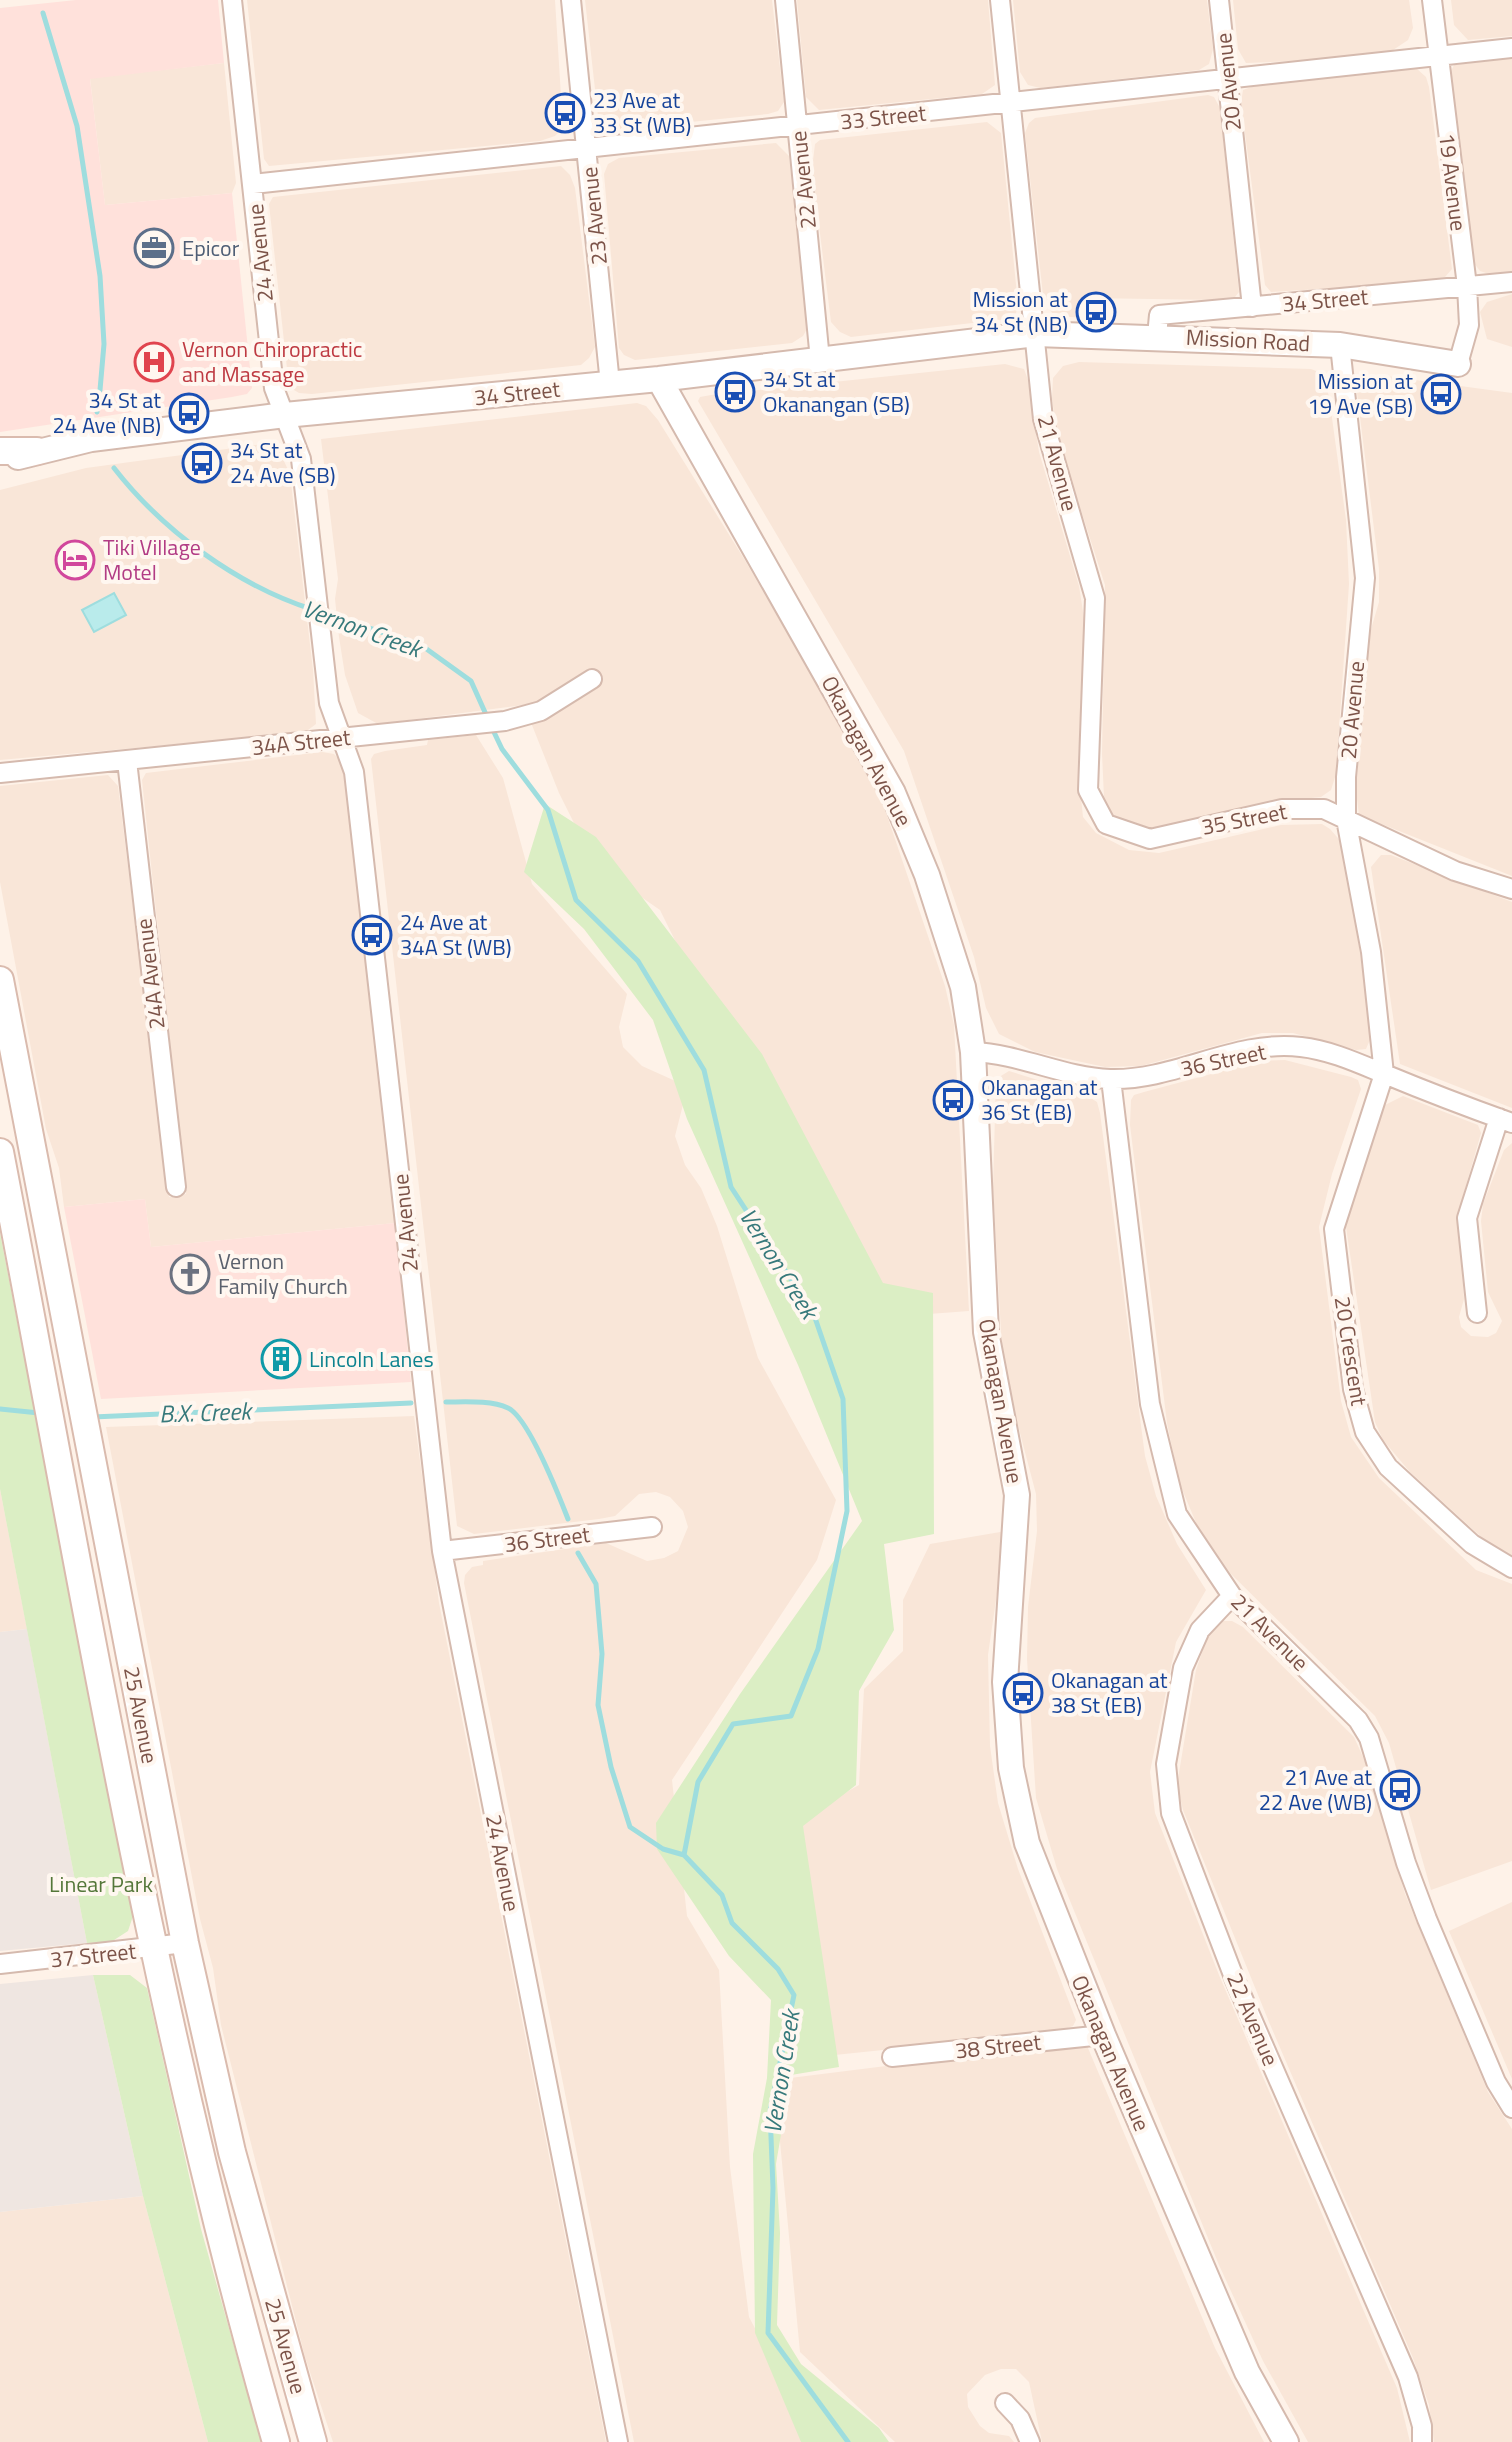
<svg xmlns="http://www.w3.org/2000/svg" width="1512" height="2442" font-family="'Titillium Web',sans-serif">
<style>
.residential{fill:#f9e6d8}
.commercial{fill:#ffe1db}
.industrial{fill:#efe6e1}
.green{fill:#dbeec4}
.water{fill:#b9ebeb;stroke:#9eddde;stroke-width:2}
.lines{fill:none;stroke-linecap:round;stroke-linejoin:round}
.stream{stroke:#9eddde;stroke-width:5}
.minor-casing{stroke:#d5baae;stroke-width:22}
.tertiary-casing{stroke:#d5baae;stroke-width:28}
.secondary-casing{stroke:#dabbae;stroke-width:30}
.minor{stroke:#fff;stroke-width:18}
.tertiary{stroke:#fff;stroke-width:24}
.secondary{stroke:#fff;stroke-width:26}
.labels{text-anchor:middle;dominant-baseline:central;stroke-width:8;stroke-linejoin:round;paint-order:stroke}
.street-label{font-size:22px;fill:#7c5348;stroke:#fff7f0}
.transit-label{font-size:22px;fill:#164399;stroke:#fff7f0;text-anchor:start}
.service-label{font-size:22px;fill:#4e5e75;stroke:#fff7f0;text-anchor:start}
.health-label{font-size:22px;fill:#be3a42;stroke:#fff7f0;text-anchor:start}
.hotel-label{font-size:22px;fill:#b23c85;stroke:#fff7f0;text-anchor:start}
.worship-label{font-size:22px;fill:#5b616d;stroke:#fff7f0;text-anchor:start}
.culture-label{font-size:22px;fill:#0d838f;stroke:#fff7f0;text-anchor:start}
.park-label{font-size:22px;fill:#547739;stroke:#fff7f0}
.water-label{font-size:24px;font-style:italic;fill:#37797b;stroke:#fff7f0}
</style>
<rect width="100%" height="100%" fill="#fef2e8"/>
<!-- residential -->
<path class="residential" d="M247,0H555L563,128L555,136L540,141L269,166L264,159Z
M585,0H772L784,102L778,111L768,114L612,130L598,116Z
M797,0H988L995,85L982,94L819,110L806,97Z
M1013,0H1207L1213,49L1209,64L1199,70L1040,88L1028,85L1020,72Z
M1233,0H1409L1413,28L1408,40L1390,52L1320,60L1246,63L1238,49Z
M1451,0H1512V36L1468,40L1454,25Z
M1512,58V272L1489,274L1480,271L1474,263L1449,75L1454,65Z
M224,63L236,183L232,193L105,205L90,78Z
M1416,68L1426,77L1429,87L1452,269L1445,277L1431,282L1271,292L1265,285L1241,103L1243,90L1254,86Z
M1208,95L1214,97L1220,108L1239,292L1235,297L1219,300L1086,298V318L1055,316L1044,304L1025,133L1029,123L1035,118Z
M987,122L1001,133L1018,305L1016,313L1007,319L851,337L840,332L831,322L812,169L815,144L820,140Z
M776,143L789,156L808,327L803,336L792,343L635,360L624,355L619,348L604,174L608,164L619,158Z
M561,166L570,175L575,188L595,347L589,358L581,365L312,394L299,393L289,387L269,204L273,197Z
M1512,294V347L1487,339L1480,312L1487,302Z
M1079,362L1311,369L1321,373L1329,396L1346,520L1349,584L1336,774L1331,790L1321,797L1263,803L1160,829L1132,824L1111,814L1104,797L1102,754L1105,585L1058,439L1052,399L1053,378L1063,366Z
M1005,364L1024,369L1028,380L1039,452L1079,586L1084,618L1078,769L1083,817L1096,833L1129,850L1159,853L1281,825L1322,824L1330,829L1344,845L1372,1035L1366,1049L1356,1050L1293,1033H1262L1141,1066L1105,1067L1035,1052L999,1034L986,1008L974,957L904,751L698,401L700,397L711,395Z
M1379,375L1512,393V876L1359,815L1356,791L1367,643L1379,602V569L1356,385L1358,377Z
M637,403L646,406L658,420L746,562L879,792L945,986L954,1025L969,1311L836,1321L750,1092L660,910L595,865L559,793L524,705L378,724L358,713L345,675L339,637L335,599L338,579L321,439Z
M271,443L277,446L290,474L313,670L316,724L304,733L0,760V490L86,468Z
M476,735L503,778L532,884L627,994L619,1027L623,1047L642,1066L682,1084L686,1093L675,1136L685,1165L701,1188L717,1226L758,1358L836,1500L817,1560L672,1780L687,1916L719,1970L730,2167L749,2317L815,2442H634L464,1583L465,1575L472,1567L483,1565V1561L606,1543L647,1561L664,1558L678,1551L688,1527L683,1511L670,1497L656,1492L639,1494L615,1516L599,1519L474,1534L457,1526L371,759L374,754L385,751L427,745L428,740Z
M322,752L334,754L341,761L346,782L395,1223L151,1247L145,1199L64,1207L59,1168L46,1129L0,882V786L108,775L118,786L169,1197L186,1194L142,780L146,773Z
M1381,855H1391L1512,902V1108L1400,1064L1371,867Z
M1285,1060L1351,1077L1358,1080L1361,1089L1332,1174L1319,1227L1341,1401L1351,1437L1379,1478L1476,1570L1512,1584V1861L1431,1890L1389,1743L1375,1716L1230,1573L1197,1525L1179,1482L1167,1423L1130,1125L1131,1100L1134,1095L1144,1092L1260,1061Z
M1009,1071L1086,1095L1097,1102L1100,1113L1145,1456L1156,1496L1177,1544L1206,1590L1176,1642L1150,1772L1155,1813L1219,1975L1397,2388L1410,2442H1308L1263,2361L1219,2265L1057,1869L1036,1798L1027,1659L1028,1607L1037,1531L1036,1494L1003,1368L993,1188L996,1079Z
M1403,1096L1478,1125L1481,1133L1458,1214L1464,1299L1459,1317L1461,1327L1471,1336L1488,1337L1496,1333L1502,1321L1488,1292L1481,1221L1483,1204L1504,1150L1512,1143V1558L1490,1545L1410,1472L1383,1440L1375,1422L1346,1227L1351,1202L1385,1105Z
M414,1416L439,1603L606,2442H333L305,2357L221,2025L213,1968L200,1919L106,1427Z
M0,1489L27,1629L0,1632Z
M1006,1531L988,1655L990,1746L998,1803L1018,1869L1076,2020L1073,2026L1056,2032L825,2056L798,1819L859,1785L864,1689L903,1651V1600L930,1544Z
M1220,1621H1232L1243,1627L1354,1737L1367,1766L1405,1894L1488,2092L1512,2129V2442H1434L1429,2405L1413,2358L1269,2022L1183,1810L1177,1785L1196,1670L1207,1638Z
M1512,1902V2079L1449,1931Z
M1085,2041L1215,2348L1264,2442H1042L1029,2382L1016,2369H1001L985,2375L967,2394L968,2407L980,2426L989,2433L1009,2436L1014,2442H895L800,2352L777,2110L782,2079Z
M143,2196L208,2442H0V2212Z"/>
<!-- commercial -->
<path class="commercial" d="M76,0H218L224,63L90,79L105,205L232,193L252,388L247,394L232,397L0,432V8Z
M145,1199L151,1247L395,1223L411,1382L101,1399L64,1207Z"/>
<!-- industrial -->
<path class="industrial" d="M27,1629L87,1943L0,1951V1632Z
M93,1975L143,2196L0,2212V1984Z"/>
<!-- green -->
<path class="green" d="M545,804L596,837L762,1054L883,1283L933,1293L934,1534L884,1544L894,1630L859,1691L856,1785L803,1826L839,2067L791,2075L776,2164L780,2233L777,2325L801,2364L879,2428L889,2442H801L755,2333L753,2154L767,2078L771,2000L729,1956L657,1849L656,1823L740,1694L862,1521L798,1365L687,1119L653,1020L584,929L524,872Z
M0,1233L133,1916L128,1931L111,1942L87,1943L0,1489Z
M93,1975H130L147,1988L201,2229L261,2442H208L143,2196Z"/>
<!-- water -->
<path class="water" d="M114,593L126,615L94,632L82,610Z"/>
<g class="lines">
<!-- stream -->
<path class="stream" d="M43,13L77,126L100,276L104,344L100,390L95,404L97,412
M114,468C163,531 238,586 314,610
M323,613L421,645L471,681L488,719
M492,728L502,749L548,810L576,900L638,961L704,1070L731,1187L814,1315L843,1399L847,1511L818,1649L791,1716L733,1724L698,1782L684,1855
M446,1402C464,1402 491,1400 508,1408C529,1418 559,1496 568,1519
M0,1409L39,1413
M93,1417L411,1403
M578,1553L596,1584L602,1654L598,1705L611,1767L630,1827L663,1849L684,1855
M684,1855L722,1895L732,1923L778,1969L794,1995L770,2111L773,2188L768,2333L848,2442"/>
<!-- minor casing -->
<g class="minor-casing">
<path id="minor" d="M232,0L274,388L301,459L329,703L354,772L442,1551L618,2442
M571,0L610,384
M785,0L820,360
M1000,0L1043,419L1095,598L1088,790L1106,824L1150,839L1282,809H1324L1455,871L1512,889
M1219,0L1252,307
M1432,0L1467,286L1469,325L1458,364
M253,184L1512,48
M1157,336L1159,315L1512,282
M1340,345L1365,578L1346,777V819L1371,952L1384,1074L1334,1229L1353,1389L1365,1432L1388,1467L1472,1544L1512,1568
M127,761L176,1187
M0,773L505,721L541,711L592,679
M973,1052C1020,1054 1063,1077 1110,1079C1175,1081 1235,1039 1301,1047C1330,1050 1360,1064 1387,1075C1428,1092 1470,1108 1512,1123
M1111,1079L1150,1404L1177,1514L1232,1596L1358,1720L1369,1738L1406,1863L1427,1919L1496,2082L1512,2108
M1477,1313L1467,1218L1499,1118
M442,1551L652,1527
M1232,1596L1200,1630L1183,1668L1166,1764L1171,1813L1235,1980L1408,2377L1422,2426V2442
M0,1964L185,1943
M892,2057L1103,2035
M1005,2403L1020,2419L1030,2442"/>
</g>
<!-- tertiary casing -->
<g class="tertiary-casing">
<path id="tertiary" d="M659,379L893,793L927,875L963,987L973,1052L986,1332L1017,1495L1005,1682L1011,1768L1027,1843L1103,2035L1247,2372L1286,2442
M18,457L91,439L285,415L659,379L1036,334L1340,345L1458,364"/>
</g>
<!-- secondary casing -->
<g class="secondary-casing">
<path id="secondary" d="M0,451H37
M0,980L185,1943L232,2152L313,2442
M0,1152C83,1584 154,2019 276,2442"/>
</g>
<!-- minor -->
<use href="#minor" class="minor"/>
<!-- tertiary -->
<use href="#tertiary" class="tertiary"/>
<!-- secondary -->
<use href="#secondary" class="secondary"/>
</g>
<!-- icons -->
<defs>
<g id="bus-ring" transform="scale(2)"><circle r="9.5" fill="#fff7f0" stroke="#1a4fb4" stroke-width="1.5"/><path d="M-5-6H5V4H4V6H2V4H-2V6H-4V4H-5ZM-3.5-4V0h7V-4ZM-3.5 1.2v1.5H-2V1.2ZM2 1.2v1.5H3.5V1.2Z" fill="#1a4fb4"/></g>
<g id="office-ring" transform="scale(2)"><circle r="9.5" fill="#fff7f0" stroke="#5c6f8a" stroke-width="1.5"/><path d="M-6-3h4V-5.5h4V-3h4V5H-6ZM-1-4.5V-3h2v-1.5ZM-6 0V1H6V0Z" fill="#5c6f8a"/></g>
<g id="hospital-ring" transform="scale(2)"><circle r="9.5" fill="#fff7f0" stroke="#e0444e" stroke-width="1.5"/><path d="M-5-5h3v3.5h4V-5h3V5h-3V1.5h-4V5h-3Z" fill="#e0444e"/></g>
<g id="hotel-ring" transform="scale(2)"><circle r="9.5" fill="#fff7f0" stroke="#d1479c" stroke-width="1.5"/><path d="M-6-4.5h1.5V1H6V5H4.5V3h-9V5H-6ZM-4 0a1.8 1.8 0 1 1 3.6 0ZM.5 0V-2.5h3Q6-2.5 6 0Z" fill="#d1479c"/></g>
<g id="church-ring" transform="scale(2)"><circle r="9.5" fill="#fff7f0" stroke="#6b7280" stroke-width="1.5"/><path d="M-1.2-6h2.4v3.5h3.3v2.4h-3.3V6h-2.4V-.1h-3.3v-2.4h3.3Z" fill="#6b7280"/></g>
<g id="building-ring" transform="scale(2)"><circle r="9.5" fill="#fff7f0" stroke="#0f9aa8" stroke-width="1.5"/><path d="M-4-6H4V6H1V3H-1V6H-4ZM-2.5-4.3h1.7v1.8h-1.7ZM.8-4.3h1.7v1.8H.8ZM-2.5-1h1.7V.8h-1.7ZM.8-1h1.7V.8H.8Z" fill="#0f9aa8"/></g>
</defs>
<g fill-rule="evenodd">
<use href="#bus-ring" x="565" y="113"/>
<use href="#office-ring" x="154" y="248"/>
<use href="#bus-ring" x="1096" y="312"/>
<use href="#hospital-ring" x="154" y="362"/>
<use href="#bus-ring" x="735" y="392"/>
<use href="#bus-ring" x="1441" y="394"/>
<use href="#bus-ring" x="189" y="413"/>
<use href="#bus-ring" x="202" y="463"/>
<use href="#hotel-ring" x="75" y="560"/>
<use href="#bus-ring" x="372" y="935"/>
<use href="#bus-ring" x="953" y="1100"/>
<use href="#church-ring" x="190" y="1274"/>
<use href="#building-ring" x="281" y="1359"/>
<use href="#bus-ring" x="1023" y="1693"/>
<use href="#bus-ring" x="1400" y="1790"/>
</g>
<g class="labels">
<!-- street labels -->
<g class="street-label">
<text transform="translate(1228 82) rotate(-96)">20 Avenue</text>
<text transform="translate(883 117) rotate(-6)">33 Street</text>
<text transform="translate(803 180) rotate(-96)">22 Avenue</text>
<text transform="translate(1453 182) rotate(83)">19 Avenue</text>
<text transform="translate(594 216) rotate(-96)">23 Avenue</text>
<text transform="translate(260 253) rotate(-96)">24 Avenue</text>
<text transform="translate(1325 300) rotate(-5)">34 Street</text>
<text transform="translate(1248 340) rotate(3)">Mission Road</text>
<text transform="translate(517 393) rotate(-6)">34 Street</text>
<text transform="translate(1058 463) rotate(75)">21 Avenue</text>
<text transform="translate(1352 710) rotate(-85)">20 Avenue</text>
<text transform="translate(301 742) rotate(-6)">34A Street</text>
<text transform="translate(867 751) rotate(62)">Okanagan Avenue</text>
<text transform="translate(1244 819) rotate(-11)">35 Street</text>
<text transform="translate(150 974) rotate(-97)">24A Avenue</text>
<text transform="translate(1223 1060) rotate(-12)">36 Street</text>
<text transform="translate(405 1223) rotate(-96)">24 Avenue</text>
<text transform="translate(1351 1351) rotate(81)">20 Crescent</text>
<text transform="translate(1001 1401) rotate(80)">Okanagan Avenue</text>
<text transform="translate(547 1539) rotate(-7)">36 Street</text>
<text transform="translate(1270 1632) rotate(45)">21 Avenue</text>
<text transform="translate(141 1715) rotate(79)">25 Avenue</text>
<text transform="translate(503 1863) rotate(79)">24 Avenue</text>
<text transform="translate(93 1955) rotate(-6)">37 Street</text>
<text transform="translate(1253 2019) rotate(67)">22 Avenue</text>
<text transform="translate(998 2046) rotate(-6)">38 Street</text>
<text transform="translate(1111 2053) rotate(67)">Okanagan Avenue</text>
<text transform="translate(286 2346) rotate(74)">25 Avenue</text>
</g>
<!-- transit labels -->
<g class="transit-label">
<text x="593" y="100">23 Ave at<tspan x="593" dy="25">33 St (WB)</tspan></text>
<text x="1068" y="299" text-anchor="end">Mission at<tspan x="1068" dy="25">34 St (NB)</tspan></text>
<text x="763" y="379">34 St at<tspan x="763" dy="25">Okanangan (SB)</tspan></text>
<text x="1413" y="381" text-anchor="end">Mission at<tspan x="1413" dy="25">19 Ave (SB)</tspan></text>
<text x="161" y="400" text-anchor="end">34 St at<tspan x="161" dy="25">24 Ave (NB)</tspan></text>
<text x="230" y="450">34 St at<tspan x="230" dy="25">24 Ave (SB)</tspan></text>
<text x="400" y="922">24 Ave at<tspan x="400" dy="25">34A St (WB)</tspan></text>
<text x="981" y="1087">Okanagan at<tspan x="981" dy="25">36 St (EB)</tspan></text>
<text x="1051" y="1680">Okanagan at<tspan x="1051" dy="25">38 St (EB)</tspan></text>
<text x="1372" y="1777" text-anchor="end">21 Ave at<tspan x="1372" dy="25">22 Ave (WB)</tspan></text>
</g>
<!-- service labels -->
<g class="service-label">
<text x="182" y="248">Epicor</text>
</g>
<!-- health labels -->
<g class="health-label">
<text x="182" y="349">Vernon Chiropractic<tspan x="182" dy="25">and Massage</tspan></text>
</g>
<!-- hotel labels -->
<g class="hotel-label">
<text x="103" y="547">Tiki Village<tspan x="103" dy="25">Motel</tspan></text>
</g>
<!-- worship labels -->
<g class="worship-label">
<text x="218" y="1261">Vernon<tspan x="218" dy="25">Family Church</tspan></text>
</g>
<!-- culture labels -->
<g class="culture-label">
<text x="309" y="1359">Lincoln Lanes</text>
</g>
<!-- park labels -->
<g class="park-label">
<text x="101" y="1884">Linear Park</text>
</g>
<!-- water labels -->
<g class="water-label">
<text transform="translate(362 628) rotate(20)">Vernon Creek</text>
<text transform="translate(779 1263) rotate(58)">Vernon Creek</text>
<text transform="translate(205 1412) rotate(-2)">B.X. Creek</text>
<text transform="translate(781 2072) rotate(-81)">Vernon Creek</text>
</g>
</g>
</svg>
